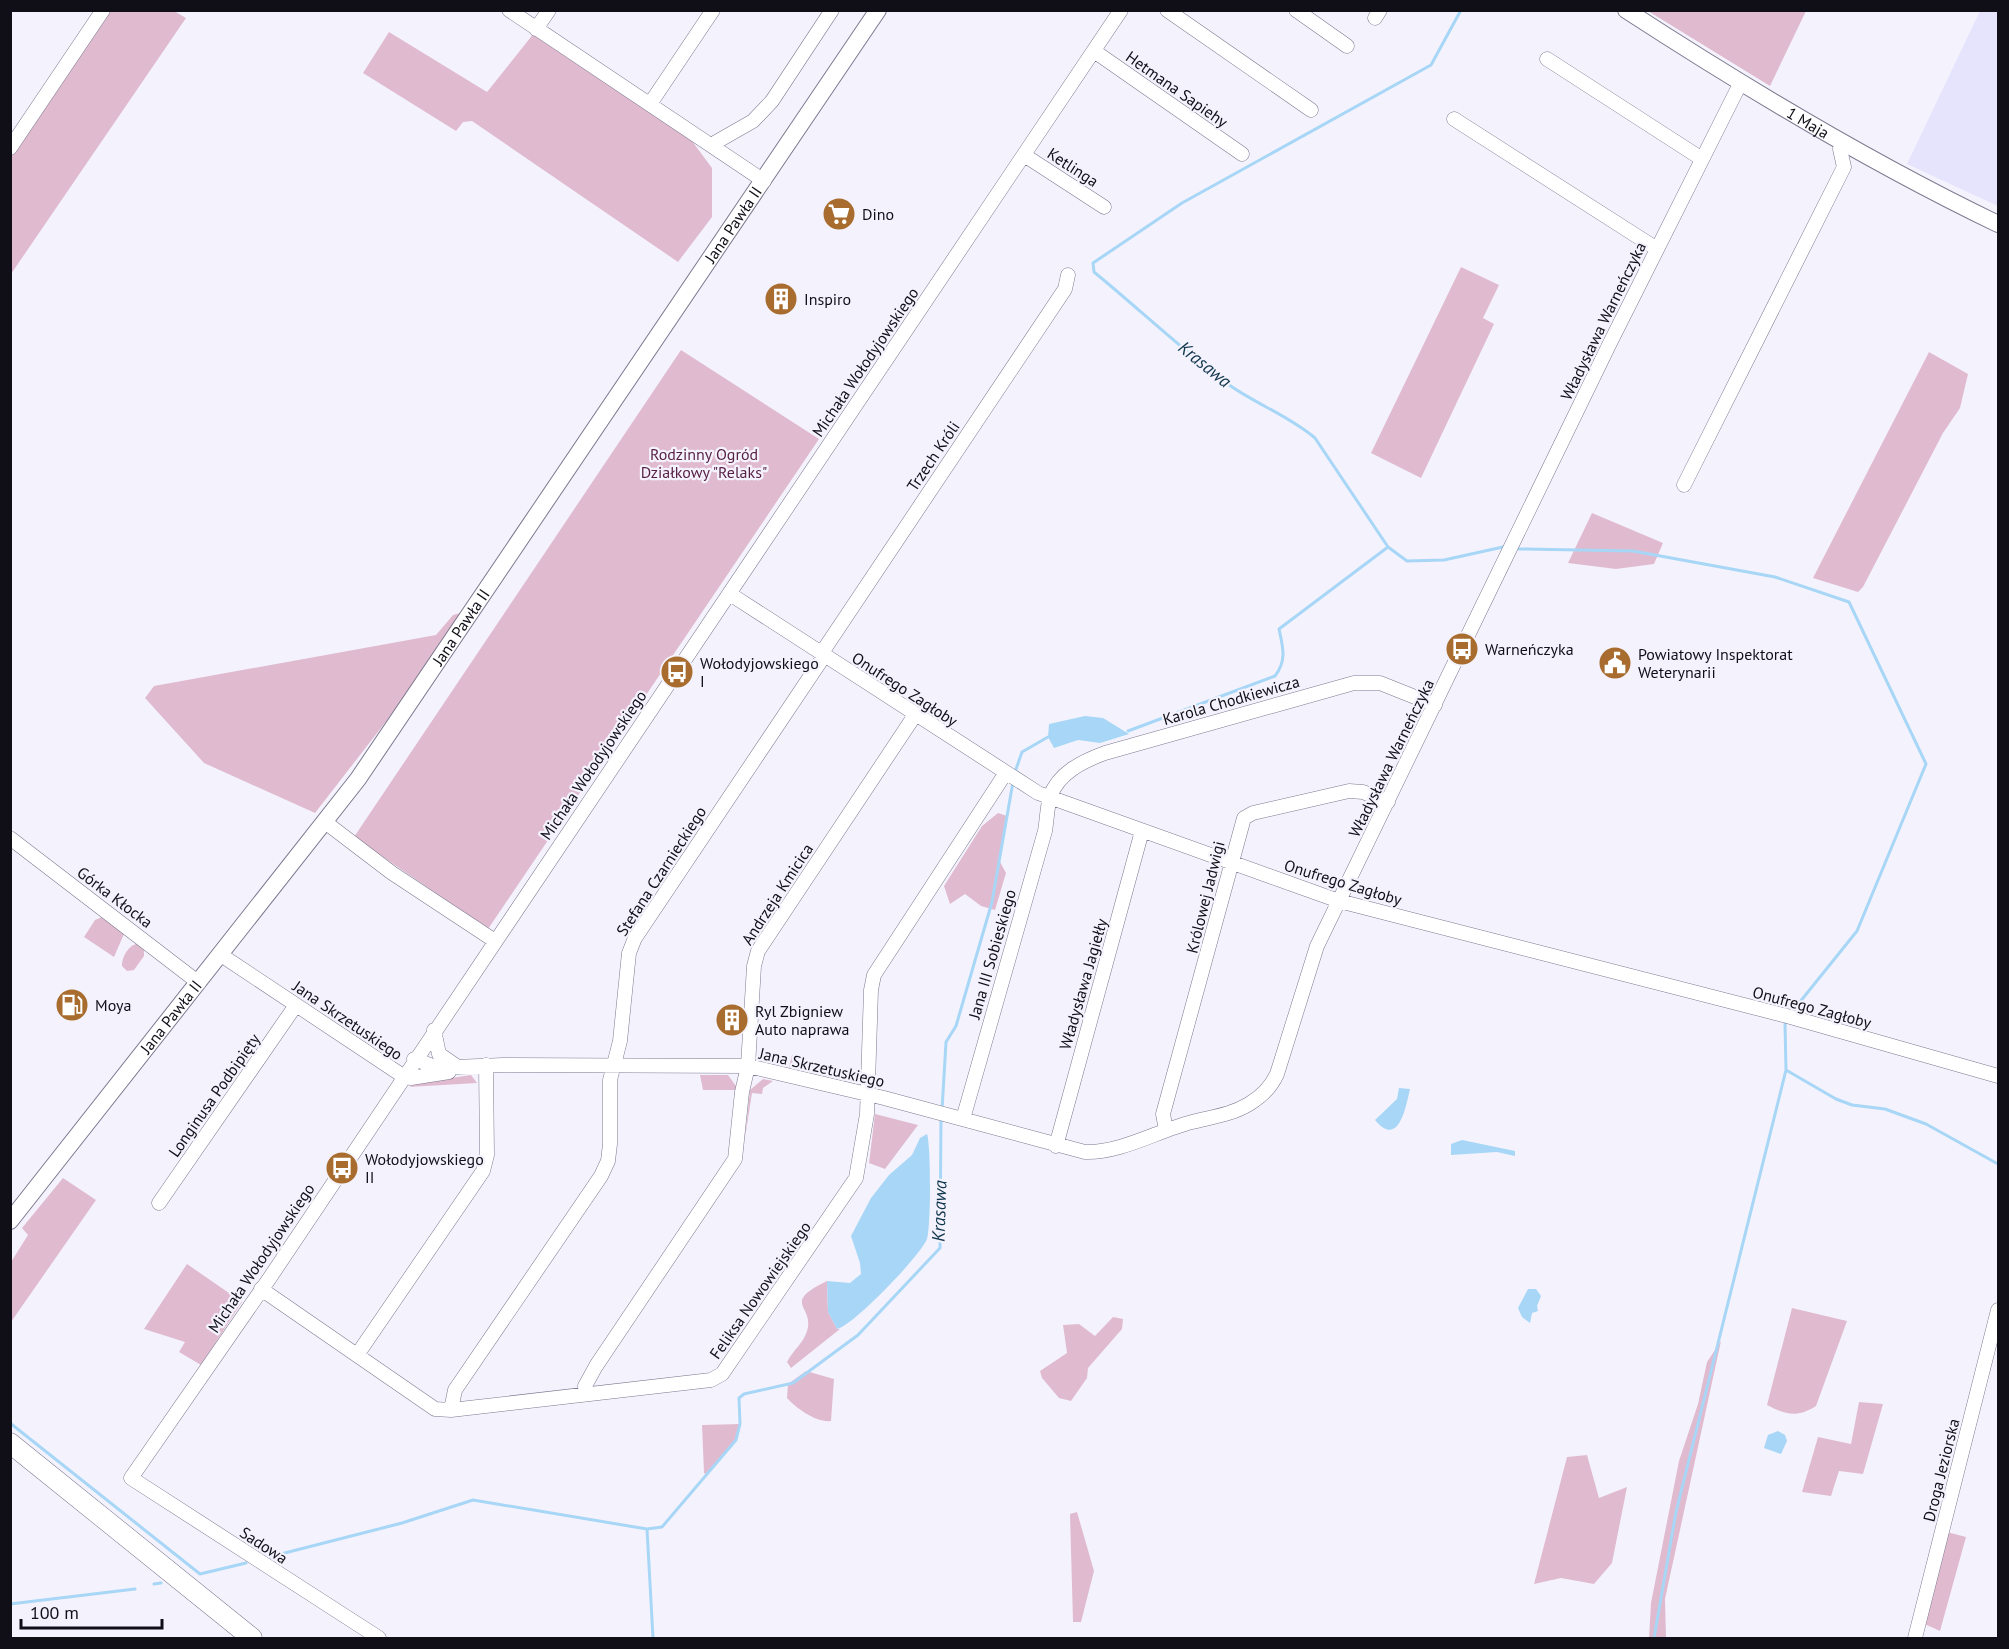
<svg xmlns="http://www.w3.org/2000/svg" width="2009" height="1649" font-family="'PT Sans',sans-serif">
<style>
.built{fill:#e6e3fd}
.green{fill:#e0bbcf}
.water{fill:#a7d6f6}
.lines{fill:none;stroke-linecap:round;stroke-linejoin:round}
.stream{stroke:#a7d6f6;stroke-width:3}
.minor-casing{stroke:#7c7990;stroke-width:15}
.major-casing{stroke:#7c7990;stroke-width:18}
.highway-casing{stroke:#7c7990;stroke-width:21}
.minor{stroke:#fff;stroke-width:14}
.major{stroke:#fff;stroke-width:16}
.highway{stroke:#fff;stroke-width:20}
.labels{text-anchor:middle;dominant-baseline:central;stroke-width:4.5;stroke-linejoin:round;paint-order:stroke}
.street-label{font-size:16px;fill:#100f17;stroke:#f4f3fd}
.poi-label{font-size:16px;fill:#100f17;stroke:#f4f3fd;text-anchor:start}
.park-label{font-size:16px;fill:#571e43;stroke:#f4f3fd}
.water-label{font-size:18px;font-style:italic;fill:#10364c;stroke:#f4f3fd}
</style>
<rect width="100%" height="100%" fill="#f4f3fd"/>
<!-- built -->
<path class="built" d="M1980,11H1998V206L1907,164Z"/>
<!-- green -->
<path class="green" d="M109,11H174L186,18L11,274V156Z
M1648,11L1806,10V11L1770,86Z
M389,32L487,92L534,33L689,137L712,168V217L678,262L472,121L463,122L456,131L363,73Z
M1461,267L1499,285L1483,318L1494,324L1421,478L1371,453Z
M681,350L819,439L488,929L354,837Z
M1929,352L1968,374L1960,408L1943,433L1863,587L1858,592L1813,578Z
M1592,513L1663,543L1654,564L1616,569L1568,563Z
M468,611L440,652L315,813L204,763L145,698L154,686L436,635L453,615Z
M998,813L1007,816L999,860L1006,873L995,910L981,906L965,894L950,904L944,886L982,826Z
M102,917L123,930L124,934L114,957L84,937L95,920Z
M140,943L144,946V956L134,970L127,971L122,966C122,956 129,944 140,943Z
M792,1055L817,1063L815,1073L789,1067Z
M471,1075L477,1083L409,1087L418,1083Z
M700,1075H728L736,1086V1090H703Z
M763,1079L773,1081L763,1088L762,1094L752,1093L745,1138L750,1090Z
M875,1114L918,1125L885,1169L869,1163Z
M63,1178L96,1200L11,1322V1262L28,1235L22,1228Z
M187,1264L242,1302L201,1365L179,1352L185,1342L144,1329Z
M827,1281L828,1312L837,1329H840L791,1368L787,1362C793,1350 803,1344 807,1331C815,1305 780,1304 827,1281Z
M1792,1308L1847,1321L1816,1406C1797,1418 1786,1415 1767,1405Z
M1113,1317L1123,1319L1122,1329L1088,1368L1087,1378L1071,1401L1059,1398L1042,1378L1040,1371L1067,1353L1063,1325L1079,1324L1095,1336Z
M1721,1341L1665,1599L1666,1637L1649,1638L1651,1603L1679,1461L1698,1404L1707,1362Z
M806,1371L834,1379L831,1421C817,1423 797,1409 787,1398L788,1384Z
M1859,1402L1883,1404L1863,1474L1839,1471L1831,1496L1802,1492L1818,1437L1851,1444Z
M740,1424L736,1440L707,1475L704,1473L702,1425Z
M1587,1455L1599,1498L1627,1487L1612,1563L1594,1584L1561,1578L1534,1584L1567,1457Z
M1077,1512L1094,1571L1081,1622H1073L1070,1514Z
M1943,1531L1966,1537L1940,1631L1920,1622Z"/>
<!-- water -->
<path class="water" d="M1085,716L1103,718L1129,734L1100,743L1078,740L1054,748L1048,737L1049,724Z
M1399,1088L1410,1089C1406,1106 1399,1149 1375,1120L1397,1099Z
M927,1134C931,1145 931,1227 927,1239C921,1255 853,1326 837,1329L828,1312L827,1281L850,1283L861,1274L860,1263L851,1236L871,1198L889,1175L912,1155L920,1138Z
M1462,1140L1515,1151V1156L1497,1152L1451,1155V1144Z
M1528,1289H1536L1541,1296L1537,1306L1538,1311L1532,1313L1530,1323L1522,1317L1518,1308Z
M1778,1431L1785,1435L1787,1441L1781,1454L1764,1448L1768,1435Z"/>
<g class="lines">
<!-- stream -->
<path class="stream" d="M1388,547L1407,561L1444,560L1503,547
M1519,549L1633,551L1775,577L1849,602L1926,764L1857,931L1791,1013
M1128,731L1275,676C1287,661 1283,647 1279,629L1388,547L1315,438C1288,415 1253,403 1225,382C1180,348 1138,308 1094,272L1093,263L1182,203L1431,65L1461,10
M1015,772L1022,752L1048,737
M1785,1024L1786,1070L1836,1099L1852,1105L1885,1109L1926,1124L1998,1164
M942,1110L946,1042L956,1026L992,902L1013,782
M10,1423L200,1574L246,1563
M647,1529L653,1638
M269,1557L402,1523L473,1500L647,1529L662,1527L736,1440L740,1424L739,1398L744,1394L793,1383L858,1335L940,1248L941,1117
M154,1584L161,1583
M10,1604L135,1589
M1654,1638L1676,1512L1786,1070"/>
<!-- minor casing -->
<g class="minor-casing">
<path id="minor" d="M509,10L764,181
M1167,10L1311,110
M1296,10L1347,46
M1375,18L1380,10
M536,29L549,10
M1094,51L1242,154
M1547,59L1702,159
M650,104L713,10
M1454,119L1657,249
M711,145L753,121L772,101L832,10
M10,148L103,10
M1024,155L1104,207
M1684,485L1844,167L1840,149L1843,143
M730,594L1038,793L1339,901L1787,1016L1998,1076
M821,654L1065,289L1068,275
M325,822L392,873L495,941
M10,838L199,983
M221,955L403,1076L411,1078L449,1072
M434,1030L439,1054L455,1065
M414,1059L433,1066L455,1067L503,1065L748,1066L884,1098L1085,1152C1121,1153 1157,1131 1192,1122C1211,1117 1231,1115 1249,1104C1261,1097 1271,1087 1277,1074L1317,946L1608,347L1740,84
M963,1119L1045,831C1047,820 1047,808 1050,797C1058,773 1083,761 1105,753L1354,683H1380L1435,705
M1166,1130L1163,1114L1244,818L1253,813L1349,791L1363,792L1388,802
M1056,1146L1142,831
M159,1203L296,1005
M261,1289L435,1409L451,1410L711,1380L722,1374L856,1178L867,1114L871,990L874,975L1005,774
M357,1355L483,1171L487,1155L486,1065
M586,1394L585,1386L596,1366L735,1159L742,1092L748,1066L754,966L758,951L915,715
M451,1410L455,1390L601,1176L608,1161L610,1144V1080L620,1041L629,953L635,938L824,656
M379,1638L131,1478L269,1279L1121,10
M1915,1638L1998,1310"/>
</g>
<!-- major casing -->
<g class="major-casing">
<g id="major">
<path id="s1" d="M1626,10C1746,88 1869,162 1998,224"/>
<path id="s2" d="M10,1221L358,779L878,10"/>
</g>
</g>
<!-- highway casing -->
<g class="highway-casing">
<path id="highway" d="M10,1443L252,1638"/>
</g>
<!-- minor -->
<use href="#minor" class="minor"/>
<!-- major -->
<use href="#major" class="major"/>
<!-- highway -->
<use href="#highway" class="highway"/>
</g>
<!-- icons -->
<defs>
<g id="supermarket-disc" transform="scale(1.725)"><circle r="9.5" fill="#a86c2e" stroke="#f4f3fd"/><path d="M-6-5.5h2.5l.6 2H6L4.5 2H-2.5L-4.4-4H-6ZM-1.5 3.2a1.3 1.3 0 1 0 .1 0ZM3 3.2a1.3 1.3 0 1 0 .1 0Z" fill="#fff"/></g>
<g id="building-disc" transform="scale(1.725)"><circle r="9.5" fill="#a86c2e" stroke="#f4f3fd"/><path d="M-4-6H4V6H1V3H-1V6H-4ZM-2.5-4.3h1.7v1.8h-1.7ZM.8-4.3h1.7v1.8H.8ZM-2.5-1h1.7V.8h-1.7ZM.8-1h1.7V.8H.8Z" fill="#fff"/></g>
<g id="bus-disc" transform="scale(1.725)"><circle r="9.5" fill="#a86c2e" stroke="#f4f3fd"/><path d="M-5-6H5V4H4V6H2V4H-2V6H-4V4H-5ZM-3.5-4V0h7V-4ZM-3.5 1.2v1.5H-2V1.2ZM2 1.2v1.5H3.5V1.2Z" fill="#fff"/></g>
<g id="civic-disc" transform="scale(1.725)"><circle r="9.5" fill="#a86c2e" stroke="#f4f3fd"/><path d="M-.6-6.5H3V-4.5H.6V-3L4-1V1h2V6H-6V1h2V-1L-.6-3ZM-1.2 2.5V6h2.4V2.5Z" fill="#fff"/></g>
<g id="fuel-disc" transform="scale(1.725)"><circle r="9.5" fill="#a86c2e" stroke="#f4f3fd"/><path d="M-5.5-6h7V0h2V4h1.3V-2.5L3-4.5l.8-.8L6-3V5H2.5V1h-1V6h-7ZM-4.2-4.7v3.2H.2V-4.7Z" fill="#fff"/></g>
</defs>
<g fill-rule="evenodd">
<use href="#supermarket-disc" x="839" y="214"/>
<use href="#building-disc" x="781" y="299"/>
<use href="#bus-disc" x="1462" y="649"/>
<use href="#civic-disc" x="1615" y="663"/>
<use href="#bus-disc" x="677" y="672"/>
<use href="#fuel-disc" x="72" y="1005"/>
<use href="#building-disc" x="732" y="1020"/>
<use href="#bus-disc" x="342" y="1168"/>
</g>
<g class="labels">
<!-- street labels -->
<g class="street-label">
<text transform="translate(1177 89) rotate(35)">Hetmana Sapiehy</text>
<text stroke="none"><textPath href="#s1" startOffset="214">1 Maja</textPath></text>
<text transform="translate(1073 167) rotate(33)">Ketlinga</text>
<text stroke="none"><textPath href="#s2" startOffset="1232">Jana Pawła II</textPath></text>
<text transform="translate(1603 321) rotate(-64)">Władysława Warneńczyka</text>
<text transform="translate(865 362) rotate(-56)">Michała Wołodyjowskiego</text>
<text transform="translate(933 456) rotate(-56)">Trzech Króli</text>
<text stroke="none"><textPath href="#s2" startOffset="746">Jana Pawła II</textPath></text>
<text transform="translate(905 689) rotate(33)">Onufrego Zagłoby</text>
<text transform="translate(1231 700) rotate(-16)">Karola Chodkiewicza</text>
<text transform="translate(1391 758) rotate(-64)">Władysława Warneńczyka</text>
<text transform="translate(593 765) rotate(-56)">Michała Wołodyjowskiego</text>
<text transform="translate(661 871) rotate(-57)">Stefana Czarnieckiego</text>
<text transform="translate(1343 882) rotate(17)">Onufrego Zagłoby</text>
<text transform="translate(777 894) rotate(-57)">Andrzeja Kmicica</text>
<text transform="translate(115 897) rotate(37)">Górka Kłocka</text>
<text transform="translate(1205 897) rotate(-76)">Królowej Jadwigi</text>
<text transform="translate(992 954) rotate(-74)">Jana III Sobieskiego</text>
<text transform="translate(1083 984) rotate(-74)">Władysława Jagiełły</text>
<text transform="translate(1812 1007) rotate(15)">Onufrego Zagłoby</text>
<text stroke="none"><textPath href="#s2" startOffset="260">Jana Pawła II</textPath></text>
<text transform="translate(348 1020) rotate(34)">Jana Skrzetuskiego</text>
<text transform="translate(822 1067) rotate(13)">Jana Skrzetuskiego</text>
<text transform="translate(214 1095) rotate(-55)">Longinusa Podbipięty</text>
<text transform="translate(261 1258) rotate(-56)">Michała Wołodyjowskiego</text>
<text transform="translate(760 1290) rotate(-55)">Feliksa Nowowiejskiego</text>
<text transform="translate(1941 1470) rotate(-76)">Droga Jeziorska</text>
<text transform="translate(264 1545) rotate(33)">Sadowa</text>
</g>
<!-- poi labels -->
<g class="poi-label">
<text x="862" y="214">Dino</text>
<text x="804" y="299">Inspiro</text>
<text x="1485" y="649">Warneńczyka</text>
<text x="1638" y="654">Powiatowy Inspektorat<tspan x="1638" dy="18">Weterynarii</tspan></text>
<text x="700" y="663">Wołodyjowskiego<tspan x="700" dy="18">I</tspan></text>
<text x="95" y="1005">Moya</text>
<text x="755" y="1011">Ryl Zbigniew<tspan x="755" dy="18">Auto naprawa</tspan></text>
<text x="365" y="1159">Wołodyjowskiego<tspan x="365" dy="18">II</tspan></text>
</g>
<!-- park labels -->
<g class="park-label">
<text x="704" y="454">Rodzinny Ogród<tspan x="704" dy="18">Działkowy "Relaks"</tspan></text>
</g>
<!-- water labels -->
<g class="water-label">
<text transform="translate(1205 364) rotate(39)">Krasawa</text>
<text transform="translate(939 1211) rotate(-88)">Krasawa</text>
</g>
</g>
<!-- border -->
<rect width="2009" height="1649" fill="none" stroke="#100f17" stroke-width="24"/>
<!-- scale -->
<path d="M21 1619v9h141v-9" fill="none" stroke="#100f17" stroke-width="3"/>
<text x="30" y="1619" font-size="18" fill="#100f17" stroke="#f4f3fd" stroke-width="4.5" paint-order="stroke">100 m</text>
</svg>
